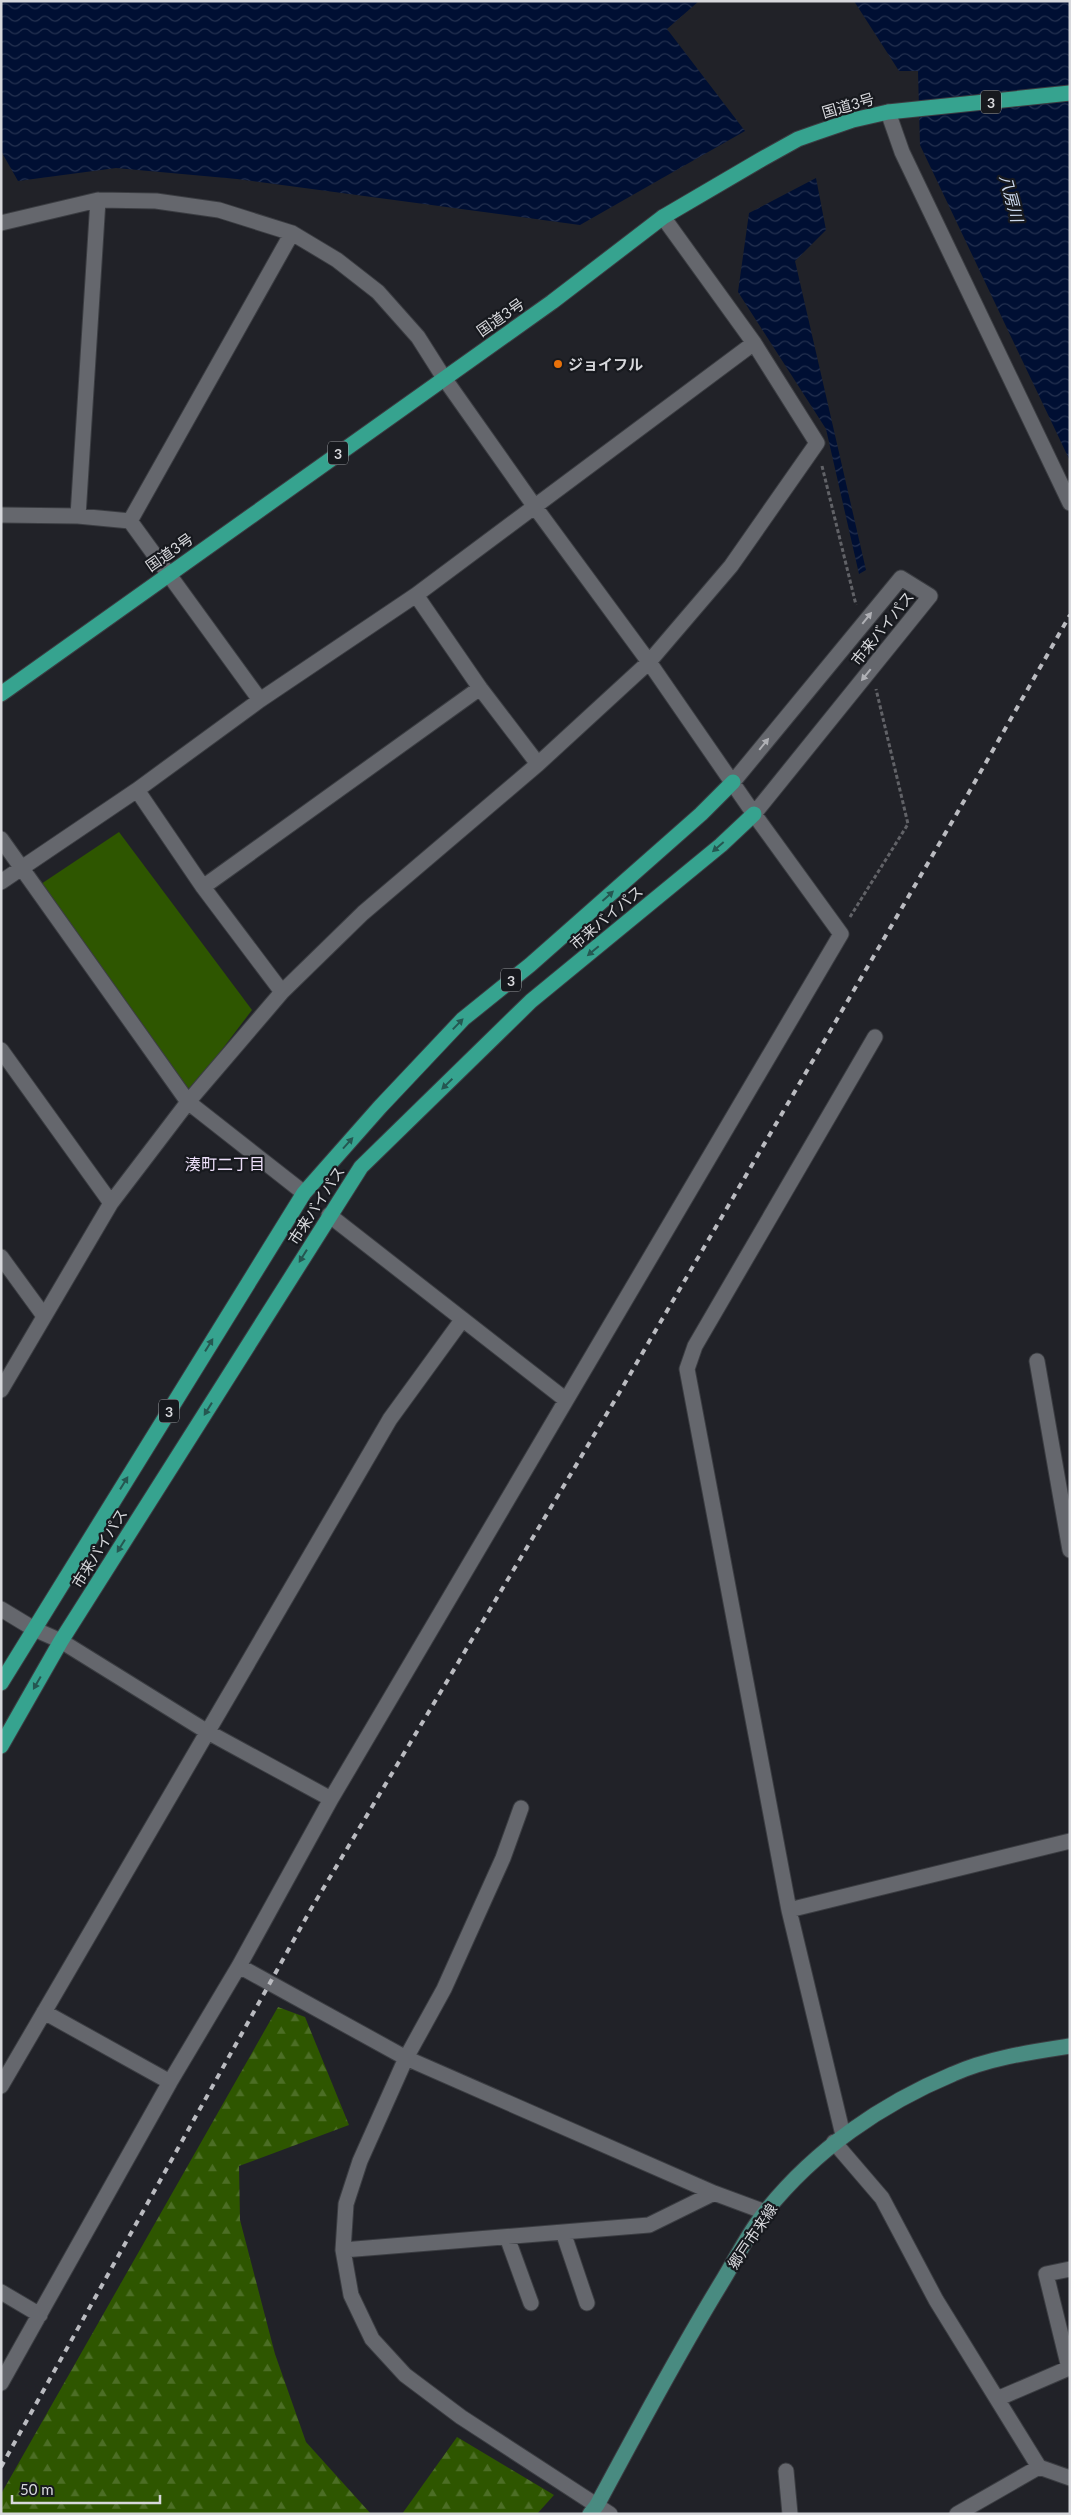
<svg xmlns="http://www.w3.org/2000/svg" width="1071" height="2515" font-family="Lato,'Noto Sans JP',sans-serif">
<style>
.green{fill:#2e5600}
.forest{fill:url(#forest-firs)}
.water{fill:url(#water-waves)}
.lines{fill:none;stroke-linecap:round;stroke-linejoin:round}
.minor-casing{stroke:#3b3d42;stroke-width:17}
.major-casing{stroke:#3b3d42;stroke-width:17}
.highway-casing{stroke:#3b3d42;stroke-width:17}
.path{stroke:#616267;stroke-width:3;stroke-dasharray:4 2.5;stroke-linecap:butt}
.minor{stroke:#65676d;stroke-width:15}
.major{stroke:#498b81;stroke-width:15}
.highway{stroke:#36a38f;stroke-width:15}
.rail{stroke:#babbc0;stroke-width:4;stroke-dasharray:6 6;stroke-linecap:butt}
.oneway{fill:#afb0b5}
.oneway2{fill:#255751}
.food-dot{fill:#e8710a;stroke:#17191e;stroke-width:2}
.labels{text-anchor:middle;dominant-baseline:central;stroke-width:4.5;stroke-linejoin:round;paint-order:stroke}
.shield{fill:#17191e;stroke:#9d9fa3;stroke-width:1}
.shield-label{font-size:14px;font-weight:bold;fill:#d7d8dc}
.street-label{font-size:15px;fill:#d7d8dc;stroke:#17191e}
.poi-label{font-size:15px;font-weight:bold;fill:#d7d8dc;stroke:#17191e;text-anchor:start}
.water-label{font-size:16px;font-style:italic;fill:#cad7ec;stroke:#17191e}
.neighbourhood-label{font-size:16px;fill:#ecdef9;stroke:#17191e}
</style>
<defs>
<pattern id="forest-firs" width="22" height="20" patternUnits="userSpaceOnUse" patternTransform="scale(1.25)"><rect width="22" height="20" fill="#2e5600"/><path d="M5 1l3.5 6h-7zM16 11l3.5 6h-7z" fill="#4c6e25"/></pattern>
<pattern id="water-waves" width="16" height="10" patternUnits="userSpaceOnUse" patternTransform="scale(1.25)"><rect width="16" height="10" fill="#000f33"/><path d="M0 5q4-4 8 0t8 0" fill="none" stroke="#243150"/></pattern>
</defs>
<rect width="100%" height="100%" fill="#212228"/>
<!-- green -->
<path class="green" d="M119,832L252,1010L189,1093L41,884Z"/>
<!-- forest -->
<path class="forest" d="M278,2007L305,2017L349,2125L239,2166L240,2220L275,2354L306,2442L371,2514H1V2494Z
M457,2437L554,2495L537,2514H402Z"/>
<!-- water -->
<path class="water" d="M1,1H699L667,29L745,131L580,225L237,179L116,168L18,181L1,151Z
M854,1H1070V461L920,145L918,71H899Z
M816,178L826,230L795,261L866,570L859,574L826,429L738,292L749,213Z"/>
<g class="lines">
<!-- minor casing -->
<g class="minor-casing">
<path id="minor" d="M888,112L902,152L1070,503
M1,223L98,200L156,201L219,210L292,233L337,260L378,292L418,337L444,378L535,507L649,662L754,814L841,934L331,1799L239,1966L170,2082L1,2383
M1,515L78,516L130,521L260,700
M78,516L98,200
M130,521L292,233
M416,595L480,688L538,764
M733,782L901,578L930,596L754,814
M137,790L203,887L282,992
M1,839L188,1102L304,1193
M1,882L137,790L260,700L416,595L754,343
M203,887L480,688
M1,1050L111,1203
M329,1215L566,1400
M1,1257L44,1316
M1037,1361L1070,1550
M1,1390L111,1203L188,1102L282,992L363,913L538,764L649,662L731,566L817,443L754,343L663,217
M1,1609L34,1629L61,1641L206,1731L331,1799
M521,1808L503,1858L444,1989L406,2058L360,2161L346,2204L343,2250L351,2295L372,2339L405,2375L461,2417L610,2514
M789,1910L1070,1841
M239,1966L406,2058L714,2193L765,2212
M44,2012L170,2082
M1,2086L390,1419L462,1320
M843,2135L789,1910L687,1369L695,1346L875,1037
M834,2142L882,2198L936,2300L1039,2467L1070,2478
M563,2232L587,2303
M507,2237L531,2303
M343,2250L649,2225L714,2193
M1,2292L40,2315
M997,2399L1069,2368L1046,2274L1070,2269
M786,2471L790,2514
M957,2514L1039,2467"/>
</g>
<!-- major casing -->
<g class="major-casing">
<path id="major" d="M590,2514L597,2505C637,2431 676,2357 720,2285C735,2261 748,2233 766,2211C815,2150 881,2104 953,2074C989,2058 1031,2052 1070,2046"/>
</g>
<!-- highway casing -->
<g class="highway-casing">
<path id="highway" d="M1,694L552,302L663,217L762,159L798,139L815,133L853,120L888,112L1070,93
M1,1683L304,1193L380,1107L463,1019L530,965L701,814L733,782
M1,1746L61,1641L361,1167L531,1001L721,845L754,814"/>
</g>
<!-- path -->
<path class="path" d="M822,466L856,605
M850,917L908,824L876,689"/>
<!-- minor -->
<use href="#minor" class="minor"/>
<!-- major -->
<use href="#major" class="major"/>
<!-- highway -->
<use href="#highway" class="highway"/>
<!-- rail -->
<path class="rail" d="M1,2467L311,1909L618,1395L956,815L1070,615"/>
</g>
<!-- one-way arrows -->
<defs><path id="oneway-solid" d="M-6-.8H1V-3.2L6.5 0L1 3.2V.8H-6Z" transform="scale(1.25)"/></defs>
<g class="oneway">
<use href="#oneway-solid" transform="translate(867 618) rotate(-51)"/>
<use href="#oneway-solid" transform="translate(866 675) rotate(129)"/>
<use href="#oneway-solid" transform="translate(764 744) rotate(-51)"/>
</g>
<g class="oneway2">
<use href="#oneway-solid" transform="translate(718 847) rotate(139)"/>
<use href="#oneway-solid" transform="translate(608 896) rotate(-42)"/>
<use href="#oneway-solid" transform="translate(593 951) rotate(140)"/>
<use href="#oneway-solid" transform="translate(458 1024) rotate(-46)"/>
<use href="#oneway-solid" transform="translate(447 1084) rotate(136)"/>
<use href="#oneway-solid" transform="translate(348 1143) rotate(-48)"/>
<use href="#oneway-solid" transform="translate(303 1256) rotate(122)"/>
<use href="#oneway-solid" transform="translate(209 1345) rotate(-58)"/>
<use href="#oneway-solid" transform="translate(208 1409) rotate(122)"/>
<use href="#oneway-solid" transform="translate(124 1483) rotate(-58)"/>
<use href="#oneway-solid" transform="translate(121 1546) rotate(122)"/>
<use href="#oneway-solid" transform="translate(37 1683) rotate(120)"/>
</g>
<!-- markers -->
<circle class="food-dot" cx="558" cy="364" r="5"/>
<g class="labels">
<!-- shield labels -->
<g class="shield">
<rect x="981" y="90.5" width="20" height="23" rx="4"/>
<rect x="328" y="441.5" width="20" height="23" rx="4"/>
<rect x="501" y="968.5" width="20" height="23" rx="4"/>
<rect x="159" y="1399.5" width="20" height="23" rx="4"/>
</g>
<g class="shield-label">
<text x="991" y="102">3</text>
<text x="338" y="453">3</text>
<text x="511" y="980">3</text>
<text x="169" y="1411">3</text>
</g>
<!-- street labels -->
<g class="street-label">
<text transform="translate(848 105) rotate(-16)">国道3号</text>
<text transform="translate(500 317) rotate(-35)">国道3号</text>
<text transform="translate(169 552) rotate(-35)">国道3号</text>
<text transform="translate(882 628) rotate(-51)">市来バイパス</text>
<text transform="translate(606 917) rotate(-40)">市来バイパス</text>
<text transform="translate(316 1205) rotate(-57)">市来バイパス</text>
<text transform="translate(99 1548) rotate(-58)">市来バイパス</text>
<text transform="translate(752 2236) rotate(-56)">郷戸市来線</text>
</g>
<!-- poi labels -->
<g class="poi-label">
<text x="568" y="364">ジョイフル</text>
</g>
<!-- water labels -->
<g class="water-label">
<text transform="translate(1012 198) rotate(75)">八房川</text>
</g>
<!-- neighbourhood labels -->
<g class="neighbourhood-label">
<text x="225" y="1163">湊町二丁目</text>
</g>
</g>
<!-- border -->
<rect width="1071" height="2515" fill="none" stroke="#d7d8dc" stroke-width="5"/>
<!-- scale -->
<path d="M12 2495v8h148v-8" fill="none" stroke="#d7d8dc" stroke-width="2.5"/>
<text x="20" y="2495" font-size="15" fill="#d7d8dc" stroke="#17191e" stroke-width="4" paint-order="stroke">50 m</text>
</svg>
